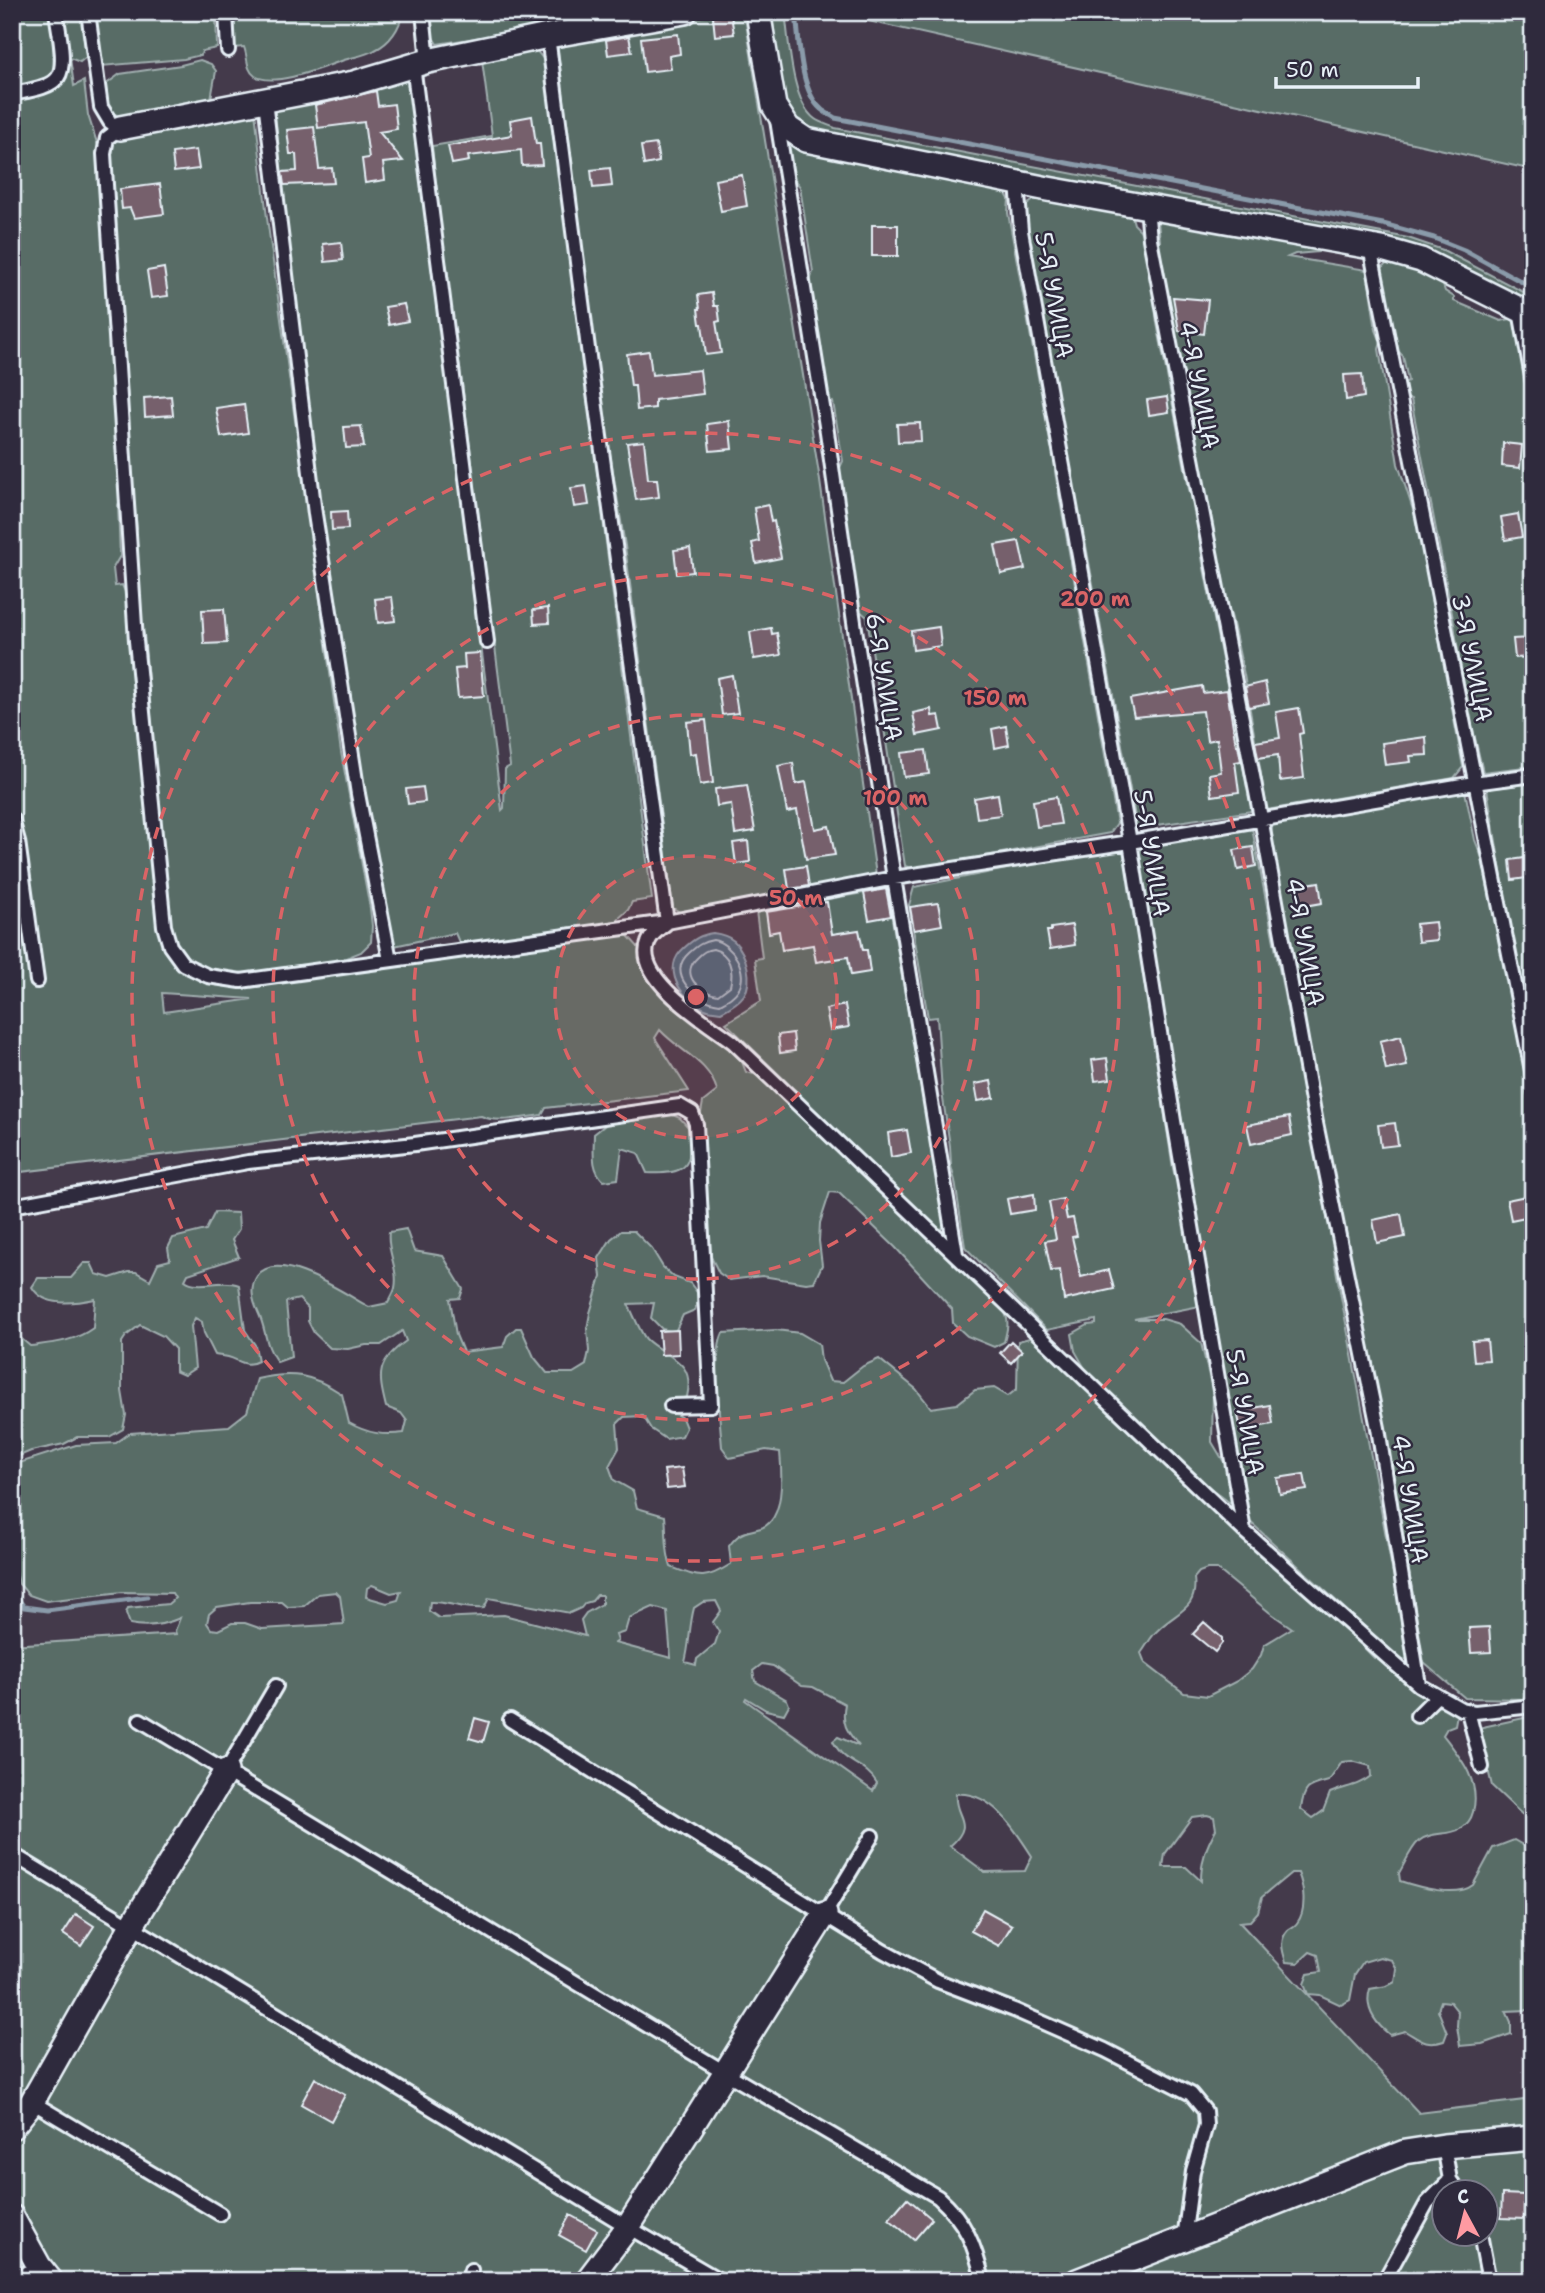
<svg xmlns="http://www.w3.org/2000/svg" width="1545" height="2293" font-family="'Shantell Sans',sans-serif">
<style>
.green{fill:#586c66;stroke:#a0aeaf;stroke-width:2;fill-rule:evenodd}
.water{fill:#4b6276;stroke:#8a9baa;stroke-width:2}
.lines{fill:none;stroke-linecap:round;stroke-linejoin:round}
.shore{stroke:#a9b8c4;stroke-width:2}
.stream{stroke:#8a9baa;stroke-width:5}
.building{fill:#76616c;stroke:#e8f1f8;stroke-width:2}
.service-casing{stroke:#e8f1f8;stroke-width:18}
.minor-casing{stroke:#e8f1f8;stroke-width:28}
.service{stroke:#2f2a3d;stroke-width:12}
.minor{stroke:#2f2a3d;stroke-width:23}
.ring{fill:none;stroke:#db6466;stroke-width:3.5;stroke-dasharray:12 9}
.labels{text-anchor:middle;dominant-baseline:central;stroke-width:5;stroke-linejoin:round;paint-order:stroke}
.street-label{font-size:24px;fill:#e8f1f8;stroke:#2f2a3d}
.centre{fill:#db6466;stroke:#2f2a3d;stroke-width:3.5}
.ring-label{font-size:21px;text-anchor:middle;font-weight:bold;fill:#db6466;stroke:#2f2a3d;stroke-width:5;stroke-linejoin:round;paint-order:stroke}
</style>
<rect width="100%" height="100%" fill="#443a4b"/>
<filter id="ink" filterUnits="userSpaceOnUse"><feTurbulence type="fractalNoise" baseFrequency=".0143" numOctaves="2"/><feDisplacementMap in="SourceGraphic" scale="14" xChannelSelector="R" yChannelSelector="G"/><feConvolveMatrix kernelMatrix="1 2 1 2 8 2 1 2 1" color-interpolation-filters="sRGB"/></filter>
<g filter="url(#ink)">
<!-- green -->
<path class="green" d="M12,12H82L86,57L80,62L70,58L74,86L84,81L88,115L98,146L101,201L114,229L110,154L112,144L123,135L255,111L267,218L341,752L370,908L372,926L371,942L361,952L331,964L227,976L205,969L183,953L171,936L160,844L162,842L144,634L137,618L133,530L137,529L135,510H131L121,395L127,388L116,248L121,497L118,505L120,556L113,568L115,586L122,585L127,596L143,788L162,942L173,960L206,979L451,955L459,942L455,933L394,946C367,808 342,669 324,529C305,387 289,246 274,104L408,73L502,810L504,808L505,769L510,766L460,368L453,336V318L448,303L446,290L449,286L447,266L443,258L432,146L492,136L482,60L536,50L544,60L652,899L632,902L628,910L618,919L620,927L668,980L679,1002L707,1019L740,1057L746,1072L761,1076C824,1137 888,1197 950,1259C967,1276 993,1289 1004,1311C1010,1321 1007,1331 1004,1342L994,1347L967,1336L953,1323L952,1309L895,1247L839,1193L830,1192L820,1223L819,1241L822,1265L814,1282L806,1283L762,1276L729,1280L719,1273L711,1257L701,1113L703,1102L717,1091C710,1062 679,1051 660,1030L655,1038L689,1091L546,1108L542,1115C524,1117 498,1124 481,1116L12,1173ZM162,993L252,999L164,1012Z
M88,12H216L217,48L202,51L201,55L184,59L101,66L97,34Z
M232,12H403C400,28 390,43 375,50C366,55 354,57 344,60C324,67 274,88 255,76C246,70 248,57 244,47L233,48Z
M429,12H605V18L437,44L431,34Z
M732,12H740L745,17L819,474L876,875L680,912L673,908L625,546L596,367L557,41Z
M772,12H785C789,39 791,102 815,119C820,123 829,125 835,128L1408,238L1443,250L1533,297V308L1476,279L829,136C815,130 797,123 788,109C779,95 775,33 772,12Z
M858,12H1533V170L859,19Z
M200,60L211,64L216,71L211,99L122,119L106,107L104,96L105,85L120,74L181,65Z
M791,138L1002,187L1009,199L1008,213L1051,447L1055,455V472L1117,823L1110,833L914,869L905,866L867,617L858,609L851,572L838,472L843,461L833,402L828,401L808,287L813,272L800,187L791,175L784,141Z
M1054,197L1131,213L1134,224L1140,230L1148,247L1157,323L1189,489L1195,509L1203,563L1252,811L1137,828L1085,540L1080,530L1023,208L1035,199Z
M1163,216L1222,229C1231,238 1242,234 1254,234C1275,234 1300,243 1321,247L1318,252L1295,254L1288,257L1367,270L1376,330L1381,342L1379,349L1398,464L1417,522L1463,767L1454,778L1267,810L1244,675L1232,619L1226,599L1205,486L1154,240L1160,241L1158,221Z
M1390,260H1398L1442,282L1445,291L1454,297V301L1501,321L1515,318L1526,357L1522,360L1533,421V766L1483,772L1463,687L1454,624L1411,399L1404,397L1401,388L1404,383L1408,381L1403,356L1396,349L1378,281L1382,268Z
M1533,783V1040L1506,901L1487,789Z
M1453,790L1456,793L1465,791L1475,840L1482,858L1525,1072L1526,1091L1533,1126V1698L1527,1699L1465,1698L1424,1663L1385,1426L1366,1349L1360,1303L1323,1121L1316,1096L1307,1033L1271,833L1273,823L1396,803L1400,798Z
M1252,828L1328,1222L1332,1234L1334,1259L1409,1659L1401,1660L1247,1519L1138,853L1143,846Z
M1124,849L1173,1168L1175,1177L1183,1188L1188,1227L1185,1233L1200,1306L1134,1319H1163L1180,1324L1201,1343L1213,1392L1212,1442L1227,1467L1235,1494L1230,1503L1172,1458L1087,1372L1075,1351L1072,1334L1088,1325L1096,1324V1320L1047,1330L965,1247L955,1181L951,1166L950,1146L942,1092L937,1017L928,1018L909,905L914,887L1017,867Z
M887,889L945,1228L938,1229L726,1023L761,1001L755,959L762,958L756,911Z
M665,1112L680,1118L689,1128C694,1167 686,1175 647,1173L638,1153L622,1148L618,1179L604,1181C590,1169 594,1150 594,1134L613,1119Z
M215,1212L238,1213L239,1229L232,1240L239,1257L188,1274L185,1280C199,1290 221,1278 239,1285L245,1330L255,1345L258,1361C245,1368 240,1360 228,1357C224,1356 219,1356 215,1355L204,1333L202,1322L195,1318L191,1326L195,1368L184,1375L175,1371V1349L163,1336L140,1325L126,1336L122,1342V1391L126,1415L123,1429L109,1437H77L64,1444L31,1451L12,1459V1322L17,1335L30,1346C52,1343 74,1342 93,1328L95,1299C76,1303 44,1308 32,1287L38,1278H71L84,1263H91L96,1274L110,1278L129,1272H136L150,1280L158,1263L170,1260L168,1248L173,1238L206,1230Z
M406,1229L414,1251L443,1256L463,1289L460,1298L450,1299L456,1335L463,1352L503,1347L507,1336L516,1328H521L534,1357L547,1373H573L586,1365L589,1351L587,1329L590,1313L601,1277L599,1258L611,1239L621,1231H634L652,1249L663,1267L674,1277L690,1283L699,1295L695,1310L683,1315L675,1332L662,1329L651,1318L654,1303L628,1304C633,1313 640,1332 646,1339C665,1358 696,1358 687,1397L675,1400L668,1406L672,1412L682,1418L686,1428L682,1436L666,1439L651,1429L643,1416L624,1417L617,1424L619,1448L609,1466L614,1480L633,1491L637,1508L665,1516C667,1534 665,1551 671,1567C700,1578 704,1581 731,1564L729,1546C740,1531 744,1533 761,1528C785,1520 782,1473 780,1452L766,1450L730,1458L722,1447C720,1420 712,1355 723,1333L776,1330L800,1333L819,1344L821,1360L830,1381L843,1382L863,1366L879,1359L916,1389L931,1408L957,1404L975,1390L994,1388L1008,1396L1017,1389L1018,1341L1037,1336L1086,1382L1097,1401L1109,1408L1131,1434L1192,1487L1287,1574L1303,1593L1342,1625L1374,1658L1393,1665L1436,1706L1452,1709L1457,1714L1455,1725L1447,1728L1443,1735C1461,1758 1481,1782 1473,1812C1471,1820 1467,1825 1460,1829C1448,1836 1432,1831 1419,1841C1411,1848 1405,1863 1399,1873L1400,1881C1418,1887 1457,1898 1473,1885L1493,1848L1514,1840L1533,1851V2006L1528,2010L1506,2011L1511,2022V2034L1482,2044L1460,2046L1457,2026L1458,2012L1450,2002L1441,2001L1438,2010L1447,2033L1444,2041C1426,2047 1420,2040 1405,2031L1390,2035C1376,2024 1364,2008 1370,1989L1387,1986L1395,1982L1397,1969L1392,1960L1380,1957L1363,1962L1355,1974L1350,2000L1341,2005L1320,1995L1308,1994L1304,1984L1308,1974L1321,1972L1318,1955L1310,1952L1298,1963L1286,1962C1282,1950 1279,1940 1288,1930C1291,1928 1295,1926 1297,1923C1307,1910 1304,1887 1298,1873H1291L1262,1897L1258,1912L1250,1921L1239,1922L1419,2113L1533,2099V2281H12V1645L176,1634L175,1631L180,1618C164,1625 149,1628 130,1624L126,1613L128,1608L168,1604L175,1598L172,1593L122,1592L46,1601L29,1595L19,1584L13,1559L12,1469L16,1464L76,1445L116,1443L130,1433L229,1426L247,1412L257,1379C292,1371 312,1374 342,1394L349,1423C367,1433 383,1436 404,1433L407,1421L401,1413L386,1407C378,1375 376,1362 406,1341L402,1331L381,1345H366L348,1349L330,1348L314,1333L308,1321V1308L299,1299L286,1302L291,1357L277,1362C264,1344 267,1331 258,1312C253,1301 249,1288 257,1276C278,1247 347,1295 369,1307L388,1303C390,1299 394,1293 395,1288C399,1269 386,1250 389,1232ZM1207,1569H1217L1269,1612L1292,1628L1264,1645L1261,1655L1252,1669L1237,1681L1208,1696L1184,1693L1145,1663L1141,1653C1147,1645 1151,1636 1158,1630C1178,1610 1198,1610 1194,1578L1199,1572ZM372,1585L391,1593L401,1591L398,1600L387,1603L366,1597L367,1588ZM336,1592L340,1596L344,1624L262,1629L245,1623H232L218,1630L211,1629L207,1623L209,1614L217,1607L250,1602H282L288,1607L304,1606L318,1594ZM597,1595H602V1604L586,1613L581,1620L585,1636L504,1615L439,1618L429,1611L430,1602C447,1601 465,1610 484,1608L489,1598L570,1613L581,1608L585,1603L592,1601ZM716,1601L721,1611L713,1622L719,1632L715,1644L697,1659L696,1665L685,1662C690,1644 689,1626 694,1608L703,1602ZM653,1607L667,1611L671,1658L615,1643L618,1641L616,1635L625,1632L629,1618ZM762,1664L773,1666L802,1686L813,1687L845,1704C841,1724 847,1731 859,1746L838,1737L833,1741C845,1766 865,1762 877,1783L873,1791L745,1700L746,1698L766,1710L784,1714L789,1705L787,1700L755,1681L753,1671ZM1352,1761L1370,1766L1371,1776C1357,1787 1346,1786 1330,1793L1323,1811L1313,1818L1301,1809C1304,1786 1309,1786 1329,1781L1342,1762ZM956,1794C991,1791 1015,1829 1032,1856L1025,1871L985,1872L950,1846C977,1822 953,1817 956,1794ZM1207,1815L1214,1817L1216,1829C1206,1847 1201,1861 1201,1881L1186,1867H1163L1165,1854L1192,1817ZM1444,2192H1486V2234H1444Z
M1533,1716V1818L1528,1820L1492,1786L1478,1728Z"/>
<!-- water -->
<path class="water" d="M713,933C721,934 728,936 734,941C746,953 754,980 744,995C739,1002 729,1008 721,1012C716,1011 709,1011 705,1009C680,999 661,968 684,948C694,939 700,935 713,933Z"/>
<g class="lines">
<!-- shore -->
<path class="shore" d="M713,940C732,943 750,972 738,990C734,996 726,1001 720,1004C696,1002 665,974 689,953C698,945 702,942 713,940Z
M713,949C730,953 734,971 730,986L718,995C699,993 679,974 698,957C703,952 706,950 713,949Z"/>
<!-- stream -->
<path class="stream" d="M796,12C799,39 800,91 821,109C825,113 831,115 835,118L1383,224L1434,238L1464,250L1533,288
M12,1591L24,1607L47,1610L147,1597"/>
</g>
<!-- building -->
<path class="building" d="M731,15L734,34L715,36L713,17Z
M678,34L680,54L669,56L671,69L645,72L641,38Z
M629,36L632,52L608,55L606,40Z
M376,91L378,106L394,104L397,129L379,132L403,161L383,163L385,180L365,183L362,159L369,158L364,122L318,128L315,105Z
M532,116L536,144H540L542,165L522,166L521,150L468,156L469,161L452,164L448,146L512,135L510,120Z
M314,127L319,169L332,168L334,183L284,185L282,172L297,171L296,154H290L287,130Z
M656,144L659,162L644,165L641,146Z
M196,150L199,169L174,172L172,153Z
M610,168L612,186L593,188L591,170Z
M742,175L747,206L721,211L715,180Z
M160,184L164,214L134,218L130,208L122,209L120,189Z
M872,225H898V256H872Z
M341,242L343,260L325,262L323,244Z
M164,268L168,296L151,298L147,271Z
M712,293L714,306H718L720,321L716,322L721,353L706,355L702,324H700L698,309H700L698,295Z
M1173,297L1208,300L1204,334L1179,331Z
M404,304L408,321L389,325L385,307Z
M649,351L652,375L700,370L703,394L655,400V408L637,410L635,386H631L627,354Z
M1362,374L1364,397L1346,400L1344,375Z
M171,396L173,415L145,417L144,398Z
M1167,397L1169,412L1149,415L1147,400Z
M244,404L248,433L221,437L216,408Z
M729,421L732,449L710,451L707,424Z
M920,423L921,441L898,442L897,424Z
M361,426L364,447L346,448L344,427Z
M644,441L648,479H657L659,497L636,500L627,443Z
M1503,443L1522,445L1520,468L1502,466Z
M586,486L589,505L574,507L571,488Z
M768,505L771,522L774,521L781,558L756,563L752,543L759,541L754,508Z
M347,511L348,529L332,530L331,512Z
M1518,514L1522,537L1505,540L1501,517Z
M1019,541L1025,569L1001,574L995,545Z
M690,548L693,572L677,574L674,550Z
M392,597L395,621L378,623L375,599Z
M548,608L549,623L534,624L533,610Z
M224,609L227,643L204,644L202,610Z
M939,627L941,646L913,650L911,631Z
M771,628L772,634L777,633L781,655L754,659L750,632Z
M1530,638L1531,657L1515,658L1513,639Z
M480,653L484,696L458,698L455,669L465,668L464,654Z
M732,675L738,713L722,715L717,678Z
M1265,682L1269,703L1249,707L1245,687Z
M1202,686L1203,693L1227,690L1236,745H1238L1241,761L1235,762L1239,792L1212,796L1209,774L1221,772L1217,739L1207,741L1203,711L1134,717L1130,699Z
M1299,708L1303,733L1299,734L1304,778L1280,781L1278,755L1258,758L1255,742L1280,738L1276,712Z
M931,709L932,716L939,715L942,730L917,735L913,713Z
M706,720L713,783L700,785L696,753L690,754L687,722Z
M1006,726L1009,745L995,748L992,729Z
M1426,737L1427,755L1410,756L1411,762L1385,765L1382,743Z
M926,750L929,774L904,777L901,753Z
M793,763L796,784L806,782L815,829L829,826L835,855L806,859L797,810L787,812L778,766Z
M747,785L755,831L735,834L731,804L717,806L715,789Z
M423,787L425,802L408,804L406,789Z
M998,794L1001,815L977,818L974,798Z
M1056,797L1061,824L1037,827L1033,801Z
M748,841L750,862L736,864L733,843Z
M1253,847L1256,866L1238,870L1234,850Z
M1525,858L1527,878L1512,880L1510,860Z
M806,866L809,886L789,889L786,869Z
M1319,882L1322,903L1299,907L1295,886Z
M886,889L891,916L869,920L864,893Z
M827,902L832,934L859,930L863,950H867L870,972L851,975L848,957L816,962L813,945L782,950L779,931L769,933L766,912Z
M938,903L942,925L914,930L910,907Z
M1435,922L1437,940L1418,942L1416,924Z
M1072,925L1075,945L1050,949L1047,931H1051V928Z
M845,1005L849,1027L830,1030L826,1009Z
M793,1033L795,1051L780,1053L778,1035Z
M1401,1036L1407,1066L1386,1070L1380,1041Z
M1107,1058L1110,1079L1095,1081L1092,1060Z
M991,1081L994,1098L978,1101L975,1084Z
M1289,1117L1292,1135L1251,1144L1247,1125Z
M1395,1123L1398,1145L1381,1147L1378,1125Z
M907,1130L911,1153L891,1157L888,1133Z
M1034,1194L1035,1210L1010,1214L1007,1199Z
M1526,1196L1530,1216L1511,1220L1507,1200Z
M1063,1199L1067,1219L1073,1218L1077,1236L1072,1237L1081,1277L1109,1270L1114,1289L1064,1300L1060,1270L1051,1271L1045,1241L1056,1239L1049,1202Z
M1401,1214L1405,1237L1377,1243L1373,1220Z
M678,1330L679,1354L661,1355L659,1331Z
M1487,1340L1489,1360L1474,1361L1472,1341Z
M1011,1341L1022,1351L1011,1363L1000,1353Z
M1270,1405L1273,1424L1241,1430L1237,1411Z
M682,1468L685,1487L667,1489L664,1470Z
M1304,1474L1307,1490L1280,1494L1277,1478Z
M1204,1622L1222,1638V1643L1215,1652L1193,1634Z
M1489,1627L1491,1652L1471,1653L1469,1628Z
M475,1718L489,1722L483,1742L469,1738Z
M983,1909L1012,1925L999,1946L971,1931Z
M76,1914L94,1926L81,1946L63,1934Z
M315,2078L345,2095L331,2121L301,2104Z
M1502,2194L1525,2195L1524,2219L1501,2218Z
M907,2198L932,2219L914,2240L889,2219Z
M570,2215L597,2230L586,2250L559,2235Z"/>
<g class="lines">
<!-- service casing -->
<g class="service-casing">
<path id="service" d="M88,12L101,107L110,122L120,128L107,138L104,154L136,641L164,926L170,946L183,964L208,976L241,981L667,922
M226,12L228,50
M423,12L428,61
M548,36L590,364L667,922L894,878L1130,842L1474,783L1533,775
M413,65L487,642
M12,94C25,91 50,89 58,77C67,64 58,28 56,12
M265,101L315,514L358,794L390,960
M777,120L827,432L855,629L894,878L956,1254
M1017,183L1021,231L1130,842L1174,1121L1244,1531
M1147,207L1150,239L1261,818L1316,1123L1378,1428L1419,1685
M1370,247L1533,1076
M1520,311L1533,383
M12,819L18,841L37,981
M667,923C660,928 651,934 648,943C634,979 709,1024 733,1042L1244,1531L1419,1685L1461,1709L1475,1712L1533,1706
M12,1206L248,1162L415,1144L680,1106L692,1113L696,1124L711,1405L671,1406
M1468,1711L1482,1767
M1417,1716L1437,1696
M140,1720L726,2073L938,2197C966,2222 975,2245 983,2281
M510,1720L883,1951L938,1981L1014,2010L1105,2050L1191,2094L1205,2111L1206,2125L1193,2171L1184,2239
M226,1771L276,1686
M12,1854L628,2227L721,2281
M825,1914L872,1836
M32,2102L220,2214
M1444,2146L1450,2180L1459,2192
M1480,2234L1489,2281
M12,2280L39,2266
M468,2281L471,2270
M1384,2281L1427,2203L1450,2180"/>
</g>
<!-- minor casing -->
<g class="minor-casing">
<path id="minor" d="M758,12L774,106L788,128L806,140L1048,189L1382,249L1421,260L1533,316
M120,128L354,83L428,61L548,36L685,12
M12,2127L32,2102L131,1927L226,1771
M12,2217L39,2266L51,2281
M587,2281L628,2227L825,1914
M1077,2281L1405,2152L1444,2146L1533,2138"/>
</g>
<!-- service -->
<use href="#service" class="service"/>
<!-- minor -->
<use href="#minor" class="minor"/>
</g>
</g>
<!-- distance rings -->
<circle cx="696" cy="997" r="141" fill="#db6466" fill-opacity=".12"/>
<g class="ring">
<circle cx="696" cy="997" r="141"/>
<circle cx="696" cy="997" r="282"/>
<circle cx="696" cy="997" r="423"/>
<circle cx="696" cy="997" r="564"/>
</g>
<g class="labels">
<!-- street labels -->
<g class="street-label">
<text transform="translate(1054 295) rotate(80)">5-Я УЛИЦА</text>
<text transform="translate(1199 385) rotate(79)">4-Я УЛИЦА</text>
<text transform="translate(1472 658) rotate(79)">3-Я УЛИЦА</text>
<text transform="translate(884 677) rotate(81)">6-Я УЛИЦА</text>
<text transform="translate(1152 853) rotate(81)">5-Я УЛИЦА</text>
<text transform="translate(1305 942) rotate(80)">4-Я УЛИЦА</text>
<text transform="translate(1245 1412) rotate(80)">5-Я УЛИЦА</text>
<text transform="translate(1410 1499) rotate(81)">4-Я УЛИЦА</text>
</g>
</g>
<circle cx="696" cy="997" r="10" class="centre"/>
<g class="ring-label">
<text x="1095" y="606">200 m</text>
<text x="995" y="705">150 m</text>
<text x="895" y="805">100 m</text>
<text x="796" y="905">50 m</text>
</g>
<!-- margin -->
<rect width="1545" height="2293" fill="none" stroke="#2f2a3d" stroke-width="42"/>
<rect x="21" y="21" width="1503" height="2251" fill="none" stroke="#e8f1f8" stroke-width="2.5" filter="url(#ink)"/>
<!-- north arrow -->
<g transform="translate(1465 2213) rotate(353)"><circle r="33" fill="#2f2a3d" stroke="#797a88" stroke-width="2"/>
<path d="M0-5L12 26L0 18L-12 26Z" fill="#ff9aa2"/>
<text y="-10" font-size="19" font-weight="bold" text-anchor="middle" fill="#e8f1f8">С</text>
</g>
<!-- scale -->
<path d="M1276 77v10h142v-10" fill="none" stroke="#e8f1f8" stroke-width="3.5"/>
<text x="1286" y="77" font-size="21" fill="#e8f1f8" stroke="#2f2a3d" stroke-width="5" paint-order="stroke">50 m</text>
</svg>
